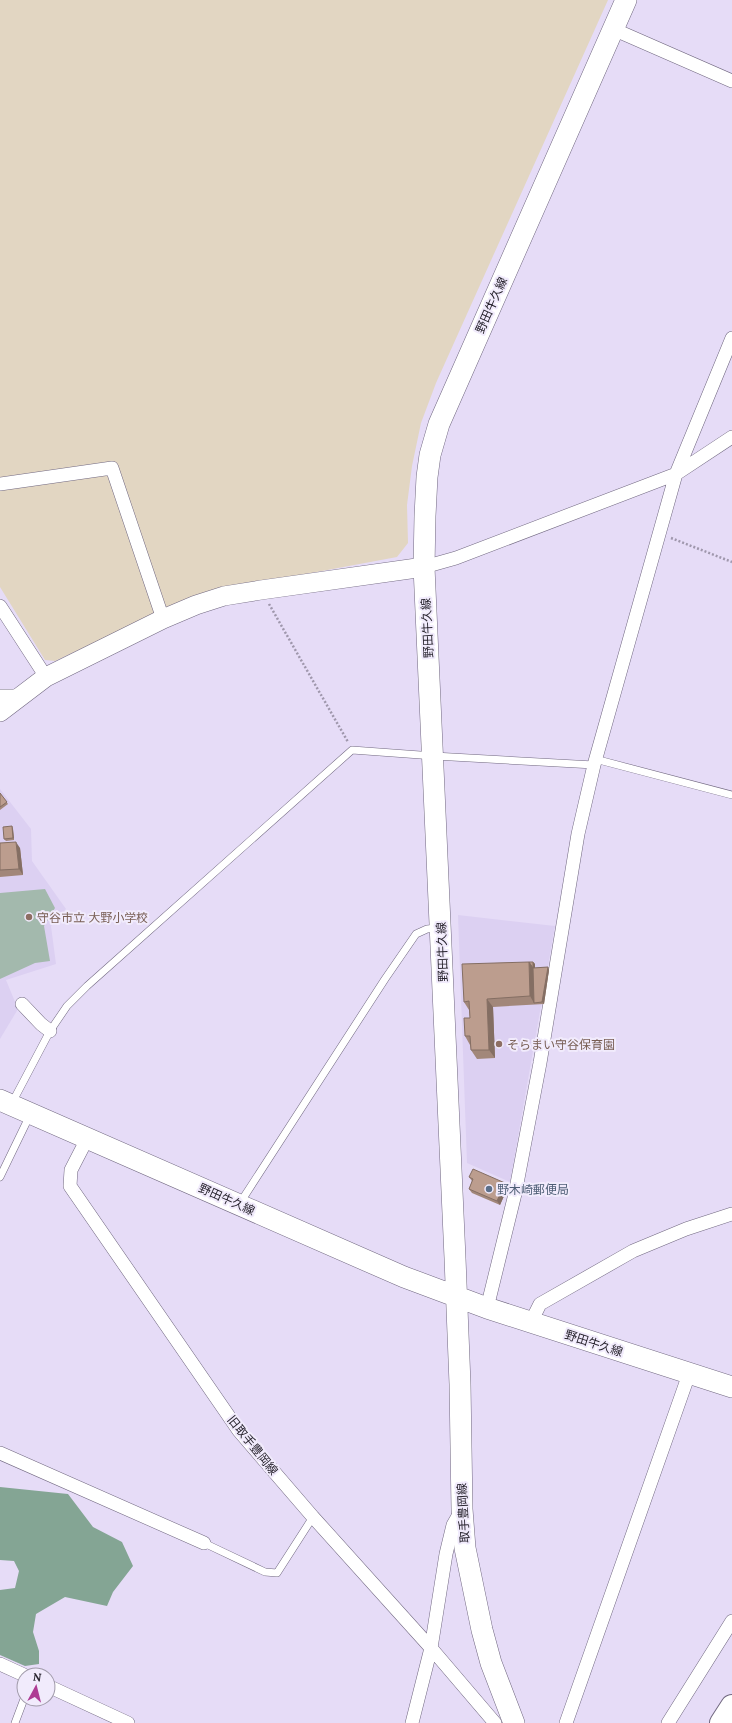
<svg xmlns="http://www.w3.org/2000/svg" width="732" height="1723" font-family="Lora,'Noto Sans JP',serif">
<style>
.industrial{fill:#e2d6c2}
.built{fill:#dcd0f2}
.green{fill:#a3b9ad}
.forest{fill:#84a594}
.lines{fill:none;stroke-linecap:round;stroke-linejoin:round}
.lane-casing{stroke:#716880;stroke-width:8}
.street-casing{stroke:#716880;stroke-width:14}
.secondary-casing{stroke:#716880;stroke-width:20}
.primary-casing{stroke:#716880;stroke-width:22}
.highway-casing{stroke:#716880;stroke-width:24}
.path{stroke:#9f97ac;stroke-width:2.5;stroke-dasharray:2 2;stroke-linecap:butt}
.lane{stroke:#fff;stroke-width:7}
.street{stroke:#fff;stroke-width:13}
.secondary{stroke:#fff;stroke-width:19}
.primary{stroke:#fff;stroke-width:21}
.highway{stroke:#fff;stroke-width:22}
.wall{fill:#a2877a}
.shaded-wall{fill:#846e63}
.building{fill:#bc9d8e;stroke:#846e63}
.education-dot{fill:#8d6e63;stroke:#f1ebfc;stroke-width:1.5}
.service-dot{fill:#5c6f8a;stroke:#f1ebfc;stroke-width:1.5}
.labels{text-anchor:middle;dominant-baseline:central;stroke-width:4;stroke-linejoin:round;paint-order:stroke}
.street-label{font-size:12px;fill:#28242e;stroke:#f1ebfc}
.education-label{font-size:12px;fill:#785e54;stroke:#f1ebfc;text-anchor:start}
.service-label{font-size:12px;fill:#4e5e75;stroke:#f1ebfc;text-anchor:start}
</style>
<rect width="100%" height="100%" fill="#e6dcf7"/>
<!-- industrial -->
<path class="industrial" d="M0,0H608L436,383L421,423L412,466L407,505L408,543L397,557L258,583L158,613L55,661L45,660L0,587Z"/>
<!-- built -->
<path class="built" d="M0,789L31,829L32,861L66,909L51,926L56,964L6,980L18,1009L0,1039Z
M458,915L555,926L510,1182L467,1163Z"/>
<!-- green -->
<path class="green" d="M45,889L55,908L44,926L50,961L35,963L0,979V893Z"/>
<!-- forest -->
<path class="forest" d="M0,1487L68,1494L93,1527L122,1542L133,1566L113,1592L107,1606L65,1597L36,1614L33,1632L39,1651V1664L25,1666L0,1655V1590L15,1588L19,1571L14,1561L0,1560Z"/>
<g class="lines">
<!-- lane casing -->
<g class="lane-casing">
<path id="lane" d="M595,759L732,795
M12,1103L50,1031L67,1006L87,986L352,750L434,756L594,765
M0,1177L30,1115
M240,1203L385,979L416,934L427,929L437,928
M204,1543L265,1572L277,1573L313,1517
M15,1723L24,1699"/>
</g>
<!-- street casing -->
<g class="street-casing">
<path id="street" d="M613,29L732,81
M0,484L112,468L163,619
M424,567L456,558L676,474L732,437
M0,606L46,677
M0,696H22
M22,1004L41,1024L50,1031
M88,1137L71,1170L70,1186L239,1431L313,1517L431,1648L495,1723
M487,1308L515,1194L540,1063L578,834L594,765L676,474L732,338
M531,1322L540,1304L633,1251L686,1229L732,1214
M0,1453L204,1543
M0,1664L24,1675
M48,1686L128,1723
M412,1723L431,1648L446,1554L453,1525L461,1511
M566,1723L689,1374
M668,1723L732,1621"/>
</g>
<!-- secondary casing -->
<g class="secondary-casing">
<path id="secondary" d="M0,712L46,677L163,619L196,605L224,596L261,590L424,567"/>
</g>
<!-- primary casing -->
<g class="primary-casing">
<path id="primary" d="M0,1100L404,1277L487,1308L732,1387
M514,1723L491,1663L482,1630L465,1548L462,1509L460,1384L455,1258L424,567L425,516L427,477L430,455L439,424L626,0"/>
</g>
<!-- highway casing -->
<g class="highway-casing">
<path id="highway" d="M721,1723L732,1706"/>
</g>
<!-- path -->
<path class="path" d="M671,538L732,562
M269,604L348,742"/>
<!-- lane -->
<use href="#lane" class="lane"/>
<!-- street -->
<use href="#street" class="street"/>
<!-- secondary -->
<use href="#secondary" class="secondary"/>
<!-- primary -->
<use href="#primary" class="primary"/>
<!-- highway -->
<use href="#highway" class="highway"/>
</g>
<!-- wall -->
<path class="wall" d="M0,793L8,804L0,810Z
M12,826L13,829L14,840L6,841L4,839Z
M0,843L20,848L23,875L0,877Z
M533,962L535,964V968L548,967L549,970L544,1004L493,1007L495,1058L477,1059L471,1050L470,1045L465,1036L470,1018L469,1010L464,1002Z
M469,1177L505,1183L508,1187L500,1205L472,1193L469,1189L472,1181Z"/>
<!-- shaded-wall -->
<path class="shaded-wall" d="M12,826L13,829L14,840L13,838Z
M16,842L20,848L23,875L19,869Z
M529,962L535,970L534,1003L530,996Z
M533,962L535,964V970L533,968Z
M548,967L549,970L544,1004L542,1002Z
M487,999L493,1007L495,1058L489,1050Z
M505,1183L508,1187L500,1205L497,1201Z"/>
<!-- building -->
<path class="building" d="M0,793L7,802L0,807Z
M12,826L13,838L4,839L3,827Z
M16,842L19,869L0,870V843Z
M529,962L530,996L487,999L489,1050H471L470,1036H465L464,1018H470L469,1001L464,1002L462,964Z
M529,962H533V968Z
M548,967L542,1002L534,1003L533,968Z
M473,1169L505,1183L497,1201L469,1189L473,1179L469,1177Z"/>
<!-- markers -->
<g class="education-dot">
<circle cx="29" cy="917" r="4"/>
<circle cx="499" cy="1044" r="4"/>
</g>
<circle class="service-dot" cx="489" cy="1189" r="4"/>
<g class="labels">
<!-- street labels -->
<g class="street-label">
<text transform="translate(491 305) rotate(-66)">野田牛久線</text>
<text transform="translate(427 628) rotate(-93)">野田牛久線</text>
<text transform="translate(442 952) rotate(-92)">野田牛久線</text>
<text transform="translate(227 1199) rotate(24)">野田牛久線</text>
<text transform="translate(594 1343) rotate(18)">野田牛久線</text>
<text transform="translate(253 1445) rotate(51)">旧取手豊岡線</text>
<text transform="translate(463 1513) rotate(-93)">取手豊岡線</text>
</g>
<!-- education labels -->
<g class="education-label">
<text x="37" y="917">守谷市立 大野小学校</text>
<text x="507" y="1044">そらまい守谷保育園</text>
</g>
<!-- service labels -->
<g class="service-label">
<text x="497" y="1189">野木崎郵便局</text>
</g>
</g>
<!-- north arrow -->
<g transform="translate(36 1687) rotate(7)"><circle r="19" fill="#f1ebfc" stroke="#a19baa"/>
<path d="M0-3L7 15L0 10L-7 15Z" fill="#ae3b94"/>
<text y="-6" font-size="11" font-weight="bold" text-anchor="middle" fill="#28242e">N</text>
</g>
</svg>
